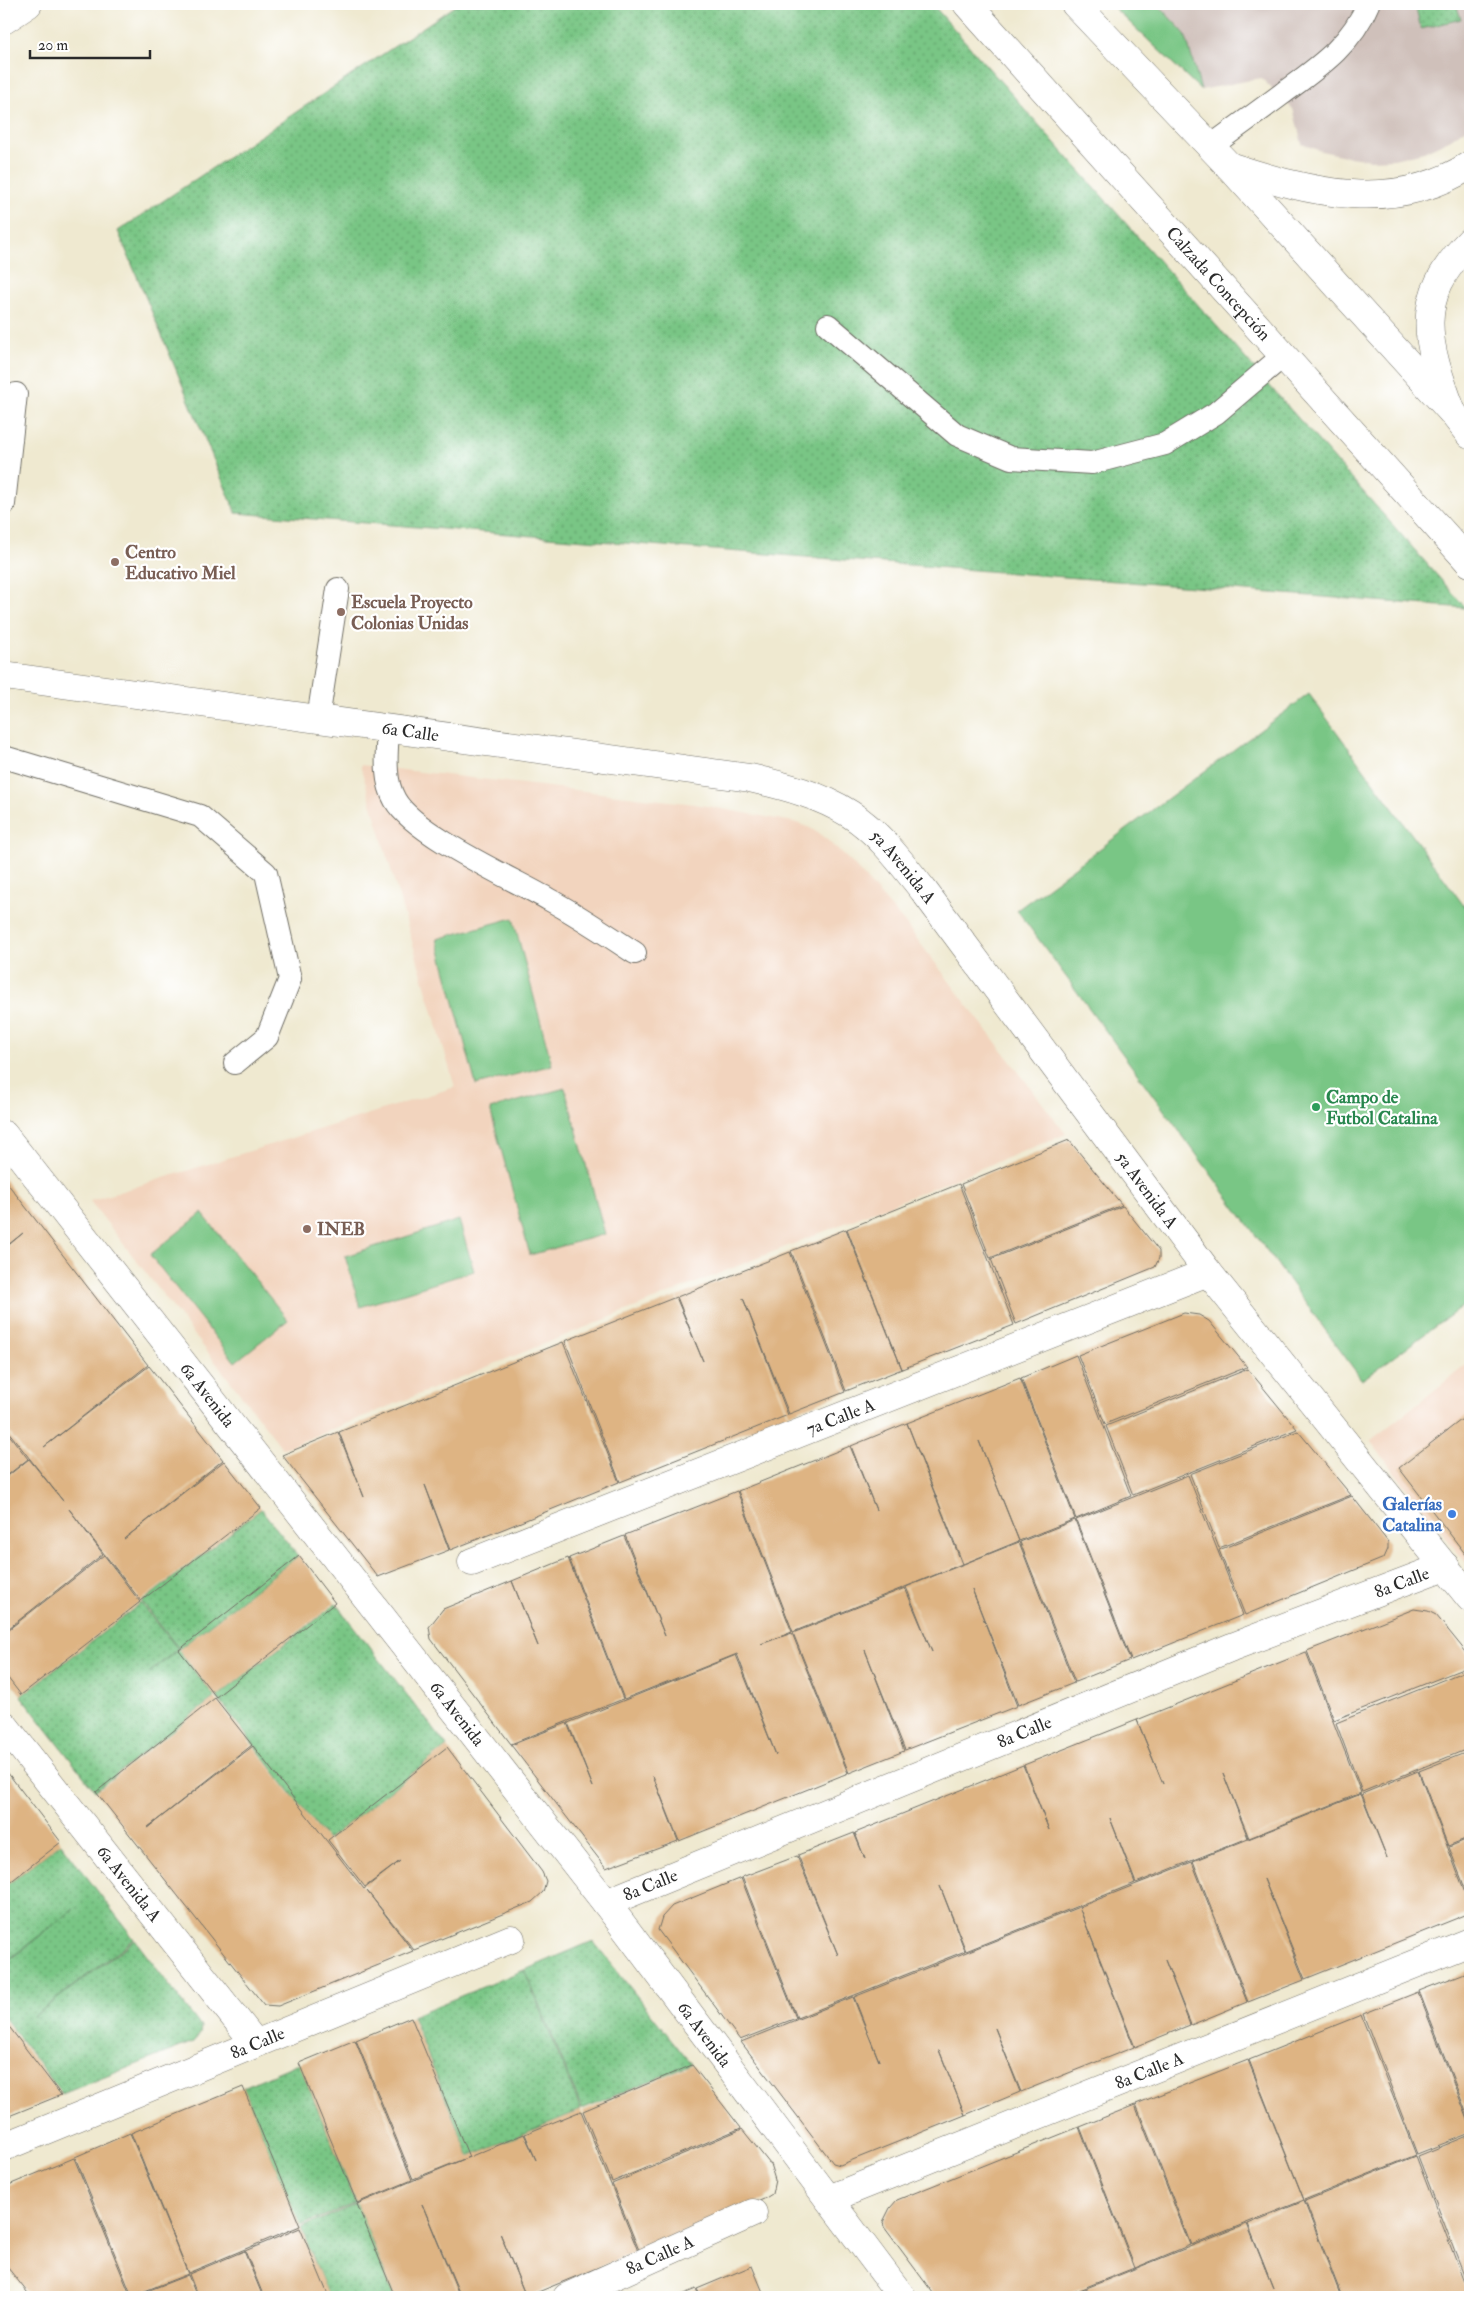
<svg xmlns="http://www.w3.org/2000/svg" width="1474" height="2301" font-family="'IM FELL Double Pica',serif">
<style>
.built{fill:#f2d4be}
.industrial{fill:#cfc0ba}
.grass{fill:url(#grass-dots);stroke:#527858}
.garden{fill:#79c685;stroke:#527858}
.building{fill:#deb483}
.lines{fill:none;stroke-linecap:round;stroke-linejoin:round}
.lane-casing{stroke:#706e65;stroke-width:24}
.street-casing{stroke:#706e65;stroke-width:29}
.secondary-casing{stroke:#706e65;stroke-width:29}
.primary-casing{stroke:#706e65;stroke-width:29}
.highway-casing{stroke:#706e65;stroke-width:29}
.lane{stroke:#fff;stroke-width:22}
.street{stroke:#fff;stroke-width:28}
.secondary{stroke:#fff;stroke-width:28}
.primary{stroke:#fff;stroke-width:28}
.highway{stroke:#fff;stroke-width:28}
.education-dot{fill:#8d6e63;stroke:#fff;stroke-width:2}
.leisure-dot{fill:#2e9e5b;stroke:#fff;stroke-width:2}
.shop-dot{fill:#3f7fe0;stroke:#fff;stroke-width:2}
.labels{text-anchor:middle;dominant-baseline:central;stroke-width:4.5;stroke-linejoin:round;paint-order:stroke}
.street-label{font-size:18px;fill:#2b2b2b;stroke:#fff}
.education-label{font-size:18px;font-weight:bold;fill:#785e54;stroke:#fff;text-anchor:start}
.leisure-label{font-size:18px;font-weight:bold;fill:#27864d;stroke:#fff;text-anchor:start}
.shop-label{font-size:18px;font-weight:bold;fill:#366cbe;stroke:#fff;text-anchor:end}
</style>
<defs>
<pattern id="grass-dots" width="8" height="8" patternUnits="userSpaceOnUse" patternTransform="scale(1.25)"><rect width="8" height="8" fill="#79c685"/><path d="M2 2h.1M6 6h.1" fill="none" stroke="#63a16d" stroke-width="1.8" stroke-linecap="round"/></pattern>
</defs>
<rect width="100%" height="100%" fill="#fff"/>
<filter id="ink" filterUnits="userSpaceOnUse"><feTurbulence type="fractalNoise" baseFrequency=".02" numOctaves="2"/><feDisplacementMap in="SourceGraphic" scale="10" xChannelSelector="R" yChannelSelector="G"/><feConvolveMatrix kernelMatrix="1 2 1 2 8 2 1 2 1" color-interpolation-filters="sRGB"/></filter>
<filter id="wash" filterUnits="userSpaceOnUse"><feTurbulence type="fractalNoise" baseFrequency=".0096" numOctaves="4" result="noise"/><feDisplacementMap in="SourceGraphic" scale="20" xChannelSelector="R" yChannelSelector="G"/><feGaussianBlur stdDeviation="1.12" result="paint"/><feColorMatrix in="noise" values="0 0 0 0 0 0 0 0 0 0 0 0 0 0 0 0 0 1.4 0 .05"/><feComposite in="paint" operator="in"/></filter>
<g filter="url(#wash)">
<rect width="100%" height="100%" fill="#efe9d0"/>
<!-- built -->
<path class="built" d="M360,765L695,804L794,822L810,828L824,837L852,863L904,922L1066,1134L283,1449L90,1201L455,1087Z
M1470,1362V1568L1370,1441Z"/>
<!-- industrial -->
<path class="industrial" d="M1157,4H1470V125L1451,139L1424,152L1394,159L1371,160L1350,157L1321,151L1302,144L1293,109L1261,78L1201,90L1185,34Z"/>
<!-- grass -->
<path class="grass" d="M458,4H932L1466,608L236,513L118,231Z
M1415,4H1456L1461,19L1421,29Z
M1470,310V372L1464,344Z
M261,1509L298,1556L179,1649L142,1602Z
M141,1603L178,1649L149,1673L178,1650L215,1697L95,1791L21,1696Z
M336,1604L447,1746L327,1840L217,1697Z
M61,1843L134,1939L33,2017L135,1940L201,2027L200,2034L193,2042L62,2094L4,2017V1964L74,1909L4,1963V1887Z
M593,1941L691,2064L582,2109L525,1970Z
M524,1970L581,2110L469,2156L412,2016Z
M299,2063L356,2203L300,2226L243,2087Z
M357,2204L394,2297H329L301,2228Z"/>
<!-- garden -->
<path class="garden" d="M1110,4H1157L1185,34L1201,90Z
M1309,694L1470,914V1301L1362,1380L1017,910Z
M513,918L552,1065L476,1085L437,939Z
M565,1088L605,1234L530,1255L490,1109Z
M202,1213L288,1320L235,1362L150,1255Z
M459,1220L474,1271L360,1307L345,1256Z"/>
<g id="blocks">
<!-- building -->
<path class="building" d="M1069,1140L1122,1205L990,1258L961,1184Z
M4,1179L148,1365L44,1447L149,1366L223,1460L124,1539L224,1461L261,1508L141,1601L69,1509L103,1554L4,1632V1479L29,1459L63,1501L4,1426V1249L23,1233L4,1248Z
M959,1184L1014,1325L902,1369L847,1229Z
M1123,1206L1159,1251V1258L1155,1267L1016,1324L991,1259Z
M846,1229L902,1369L846,1391L791,1251Z
M790,1252L845,1392L789,1414L743,1298L788,1415L620,1482L565,1341L676,1297L703,1361L677,1297Z
M1184,1313L1199,1315L1209,1321L1247,1367L1105,1424L1078,1355Z
M563,1342L619,1482L506,1528L450,1550L425,1485L449,1550L378,1577L282,1455L338,1432L364,1497L339,1432Z
M1076,1355L1131,1496L1076,1519L1021,1378Z
M1248,1369L1297,1429L1133,1495L1106,1426Z
M1020,1378L1075,1519L1019,1541L979,1441L1019,1541L963,1564L907,1423Z
M1470,1413V1560L1399,1468Z
M907,1423L962,1564L793,1632L738,1491L850,1446L876,1510L851,1446Z
M4,1428L28,1459L4,1478Z
M1298,1431L1351,1495L1219,1548L1190,1474Z
M1188,1475L1243,1615L1131,1660L1076,1520Z
M737,1491L792,1632L761,1644L792,1633L848,1773L679,1841L653,1776L678,1841L606,1868L511,1745L567,1723L593,1787L568,1723L736,1655L776,1755L737,1654L624,1699L569,1558L624,1536L665,1636L625,1535Z
M1352,1496L1388,1542V1549L1384,1558L1245,1615L1219,1550Z
M1075,1520L1130,1660L1075,1682L1020,1542Z
M1019,1542L1074,1683L1018,1705L972,1589L1017,1706L905,1750L865,1650L904,1751L849,1773L793,1633L905,1588L932,1652L906,1587Z
M104,1555L140,1602L21,1695L4,1673V1633Z
M299,1556L335,1603L216,1697L179,1650Z
M568,1558L623,1699L511,1744L431,1639L429,1627L443,1609L512,1581L538,1646L512,1581Z
M1414,1609L1428,1611L1436,1615L1470,1657V1666L1334,1720L1307,1651Z
M1306,1652L1361,1793L1249,1838L1223,1773L1248,1838L1136,1883L1110,1818L1135,1883L966,1951L940,1886L965,1951L797,2018L742,1877L797,1856L838,1955L798,1855L854,1833L865,1859L855,1833L1023,1765L1049,1830L1024,1765L1137,1720L1163,1784L1137,1720Z
M1470,1669V1748L1362,1792L1336,1723Z
M215,1698L252,1745L147,1828L253,1746L364,1889L400,1861L365,1887L328,1840L447,1747L542,1872L546,1881L543,1892L532,1902L414,1950L367,1891L413,1951L278,2006L264,2005L96,1792Z
M1470,1751V1837L1448,1846L1419,1771Z
M4,1768L61,1842L4,1887Z
M1418,1771L1470,1905V1913L1305,1979L1264,1879L1304,1980L1248,2002L1193,1861L1361,1794L1387,1858L1362,1794Z
M1470,1838V1901L1449,1847Z
M1192,1862L1247,2002L1191,2025L1165,1960L1190,2025L1135,2047L1079,1907Z
M741,1878L796,2018L740,2040L658,1930L662,1917L672,1906Z
M1079,1907L1134,2047L1021,2092L995,2028L1020,2092L965,2115L939,2050L965,2115L840,2165L833,2163L741,2042L853,1997L879,2061L854,1997Z
M1470,1971V2122L1419,1991Z
M1418,1992L1470,2125V2133L1417,2154L1363,2014Z
M1361,2015L1416,2155L1304,2200L1249,2060Z
M411,2017L469,2157L413,2179L356,2040Z
M4,2020L61,2095L4,2118Z
M355,2040L412,2180L357,2203L299,2063Z
M1248,2060L1304,2200L1191,2245L1136,2104Z
M692,2065L741,2128L612,2182L583,2111Z
M243,2087L300,2226L188,2273L131,2133Z
M1135,2105L1190,2245L1135,2268L1080,2127Z
M581,2111L638,2251L526,2297L500,2233L526,2297H461L422,2204L460,2297H395L357,2204L524,2134L536,2160L525,2134Z
M1079,2127L1134,2268L1061,2297H936L884,2227L883,2222L890,2208L897,2200Z
M742,2129L770,2164L775,2180L772,2194L764,2199L639,2250L612,2184Z
M130,2133L188,2274L132,2296L75,2157Z
M1470,2135V2290L1418,2156Z
M1416,2156L1470,2297H1342L1305,2201Z
M74,2158L131,2297H31L4,2263V2187Z
M1304,2201L1341,2297H1081L1079,2291L1247,2224L1273,2288L1248,2224Z
M300,2228L329,2297H264L245,2251Z
M244,2251L263,2297H198L189,2274Z
M752,2266L765,2297H701L697,2289Z
M188,2275L197,2297H132Z
M696,2289L700,2297H676Z
M1078,2292L1080,2297H1064Z"/>
</g>
</g>
<g filter="url(#ink)">
<use href="#blocks" fill-opacity="0" stroke="#706e65" stroke-width="1"/>
<g class="lines">
<!-- lane casing -->
<g class="lane-casing">
<path id="lane" d="M1210,147C1234,129 1258,112 1282,94C1317,68 1351,46 1368,4
M828,325L957,435L1011,458L1092,463L1165,444L1216,413L1283,356
M4,504L16,394
M318,719L338,589
M388,729C387,752 383,779 395,800C414,834 511,878 548,899C578,915 606,934 635,953
M4,757L200,816L266,873L290,979L267,1037L235,1063"/>
</g>
<!-- street casing -->
<g class="street-casing">
<g id="street">
<path d="M4,20L28,4"/>
<path id="s1" d="M472,1562L1208,1272"/>
<path id="s2" d="M4,1725L255,2043"/>
<path id="s3" d="M606,1903L1232,1647L1445,1566"/>
<path id="s4" d="M4,2147L511,1939"/>
<path id="s5" d="M829,2199L1470,1942"/>
<path id="s6" d="M567,2297L753,2213"/>
</g>
</g>
<!-- secondary casing -->
<g class="secondary-casing">
<g id="secondary">
<path id="s7" d="M4,676L750,778C785,786 820,795 850,814C880,833 902,864 924,891L1208,1272L1470,1598"/>
<path id="s8" d="M4,1135L606,1903L902,2297"/>
</g>
</g>
<!-- primary casing -->
<g class="primary-casing">
<g id="primary">
<path id="s9" d="M967,4L1470,563"/>
<path d="M1075,4L1229,166L1452,412L1470,435"/>
</g>
</g>
<!-- highway casing -->
<g class="highway-casing">
<path id="highway" d="M1229,166C1310,192 1393,215 1470,165
M1452,412C1426,342 1412,299 1470,241"/>
</g>
<!-- lane -->
<use href="#lane" class="lane"/>
<!-- street -->
<use href="#street" class="street"/>
<!-- secondary -->
<use href="#secondary" class="secondary"/>
<!-- primary -->
<use href="#primary" class="primary"/>
<!-- highway -->
<use href="#highway" class="highway"/>
</g>
</g>
<!-- markers -->
<g class="education-dot">
<circle cx="115" cy="562" r="5"/>
<circle cx="341" cy="612" r="5"/>
<circle cx="307" cy="1229" r="5"/>
</g>
<circle class="leisure-dot" cx="1316" cy="1107" r="5"/>
<circle class="shop-dot" cx="1452" cy="1514" r="5"/>
<g class="labels">
<!-- street labels -->
<g class="street-label">
<text stroke="none"><textPath href="#s9" startOffset="376">Calzada Concepción</textPath></text>
<text stroke="none"><textPath href="#s7" startOffset="410">6a Calle</textPath></text>
<text stroke="none"><textPath href="#s7" startOffset="935">5a Avenida A</textPath></text>
<text stroke="none"><textPath href="#s7" startOffset="1340">5a Avenida A</textPath></text>
<text stroke="none"><textPath href="#s8" startOffset="330">6a Avenida</textPath></text>
<text stroke="none"><textPath href="#s1" startOffset="396">7a Calle A</textPath></text>
<text stroke="none"><textPath href="#s3" startOffset="858">8a Calle</textPath></text>
<text stroke="none"><textPath href="#s8" startOffset="735">6a Avenida</textPath></text>
<text stroke="none"><textPath href="#s3" startOffset="452">8a Calle</textPath></text>
<text stroke="none"><textPath href="#s2" startOffset="202">6a Avenida A</textPath></text>
<text stroke="none"><textPath href="#s3" startOffset="48">8a Calle</textPath></text>
<text stroke="none"><textPath href="#s8" startOffset="1140">6a Avenida</textPath></text>
<text stroke="none"><textPath href="#s4" startOffset="274">8a Calle</textPath></text>
<text stroke="none"><textPath href="#s5" startOffset="345">8a Calle A</textPath></text>
<text stroke="none"><textPath href="#s6" startOffset="102">8a Calle A</textPath></text>
</g>
<!-- education labels -->
<g class="education-label">
<text x="125" y="552">Centro<tspan x="125" dy="21">Educativo Miel</tspan></text>
<text x="351" y="602">Escuela Proyecto<tspan x="351" dy="21">Colonias Unidas</tspan></text>
<text x="317" y="1229">INEB</text>
</g>
<!-- leisure labels -->
<g class="leisure-label">
<text x="1326" y="1097">Campo de<tspan x="1326" dy="21">Futbol Catalina</tspan></text>
</g>
<!-- shop labels -->
<g class="shop-label">
<text x="1442" y="1504">Galerías<tspan x="1442" dy="21">Catalina</tspan></text>
</g>
</g>
<!-- margin -->
<rect width="1474" height="2301" fill="none" stroke="#fff" stroke-width="20"/>
<!-- scale -->
<path d="M30 50v8h120v-8" fill="none" stroke="#2b2b2b" stroke-width="2.5"/>
<text x="38" y="50" font-size="15" fill="#2b2b2b" stroke="#ffffff" stroke-width="4" paint-order="stroke">20 m</text>
</svg>
